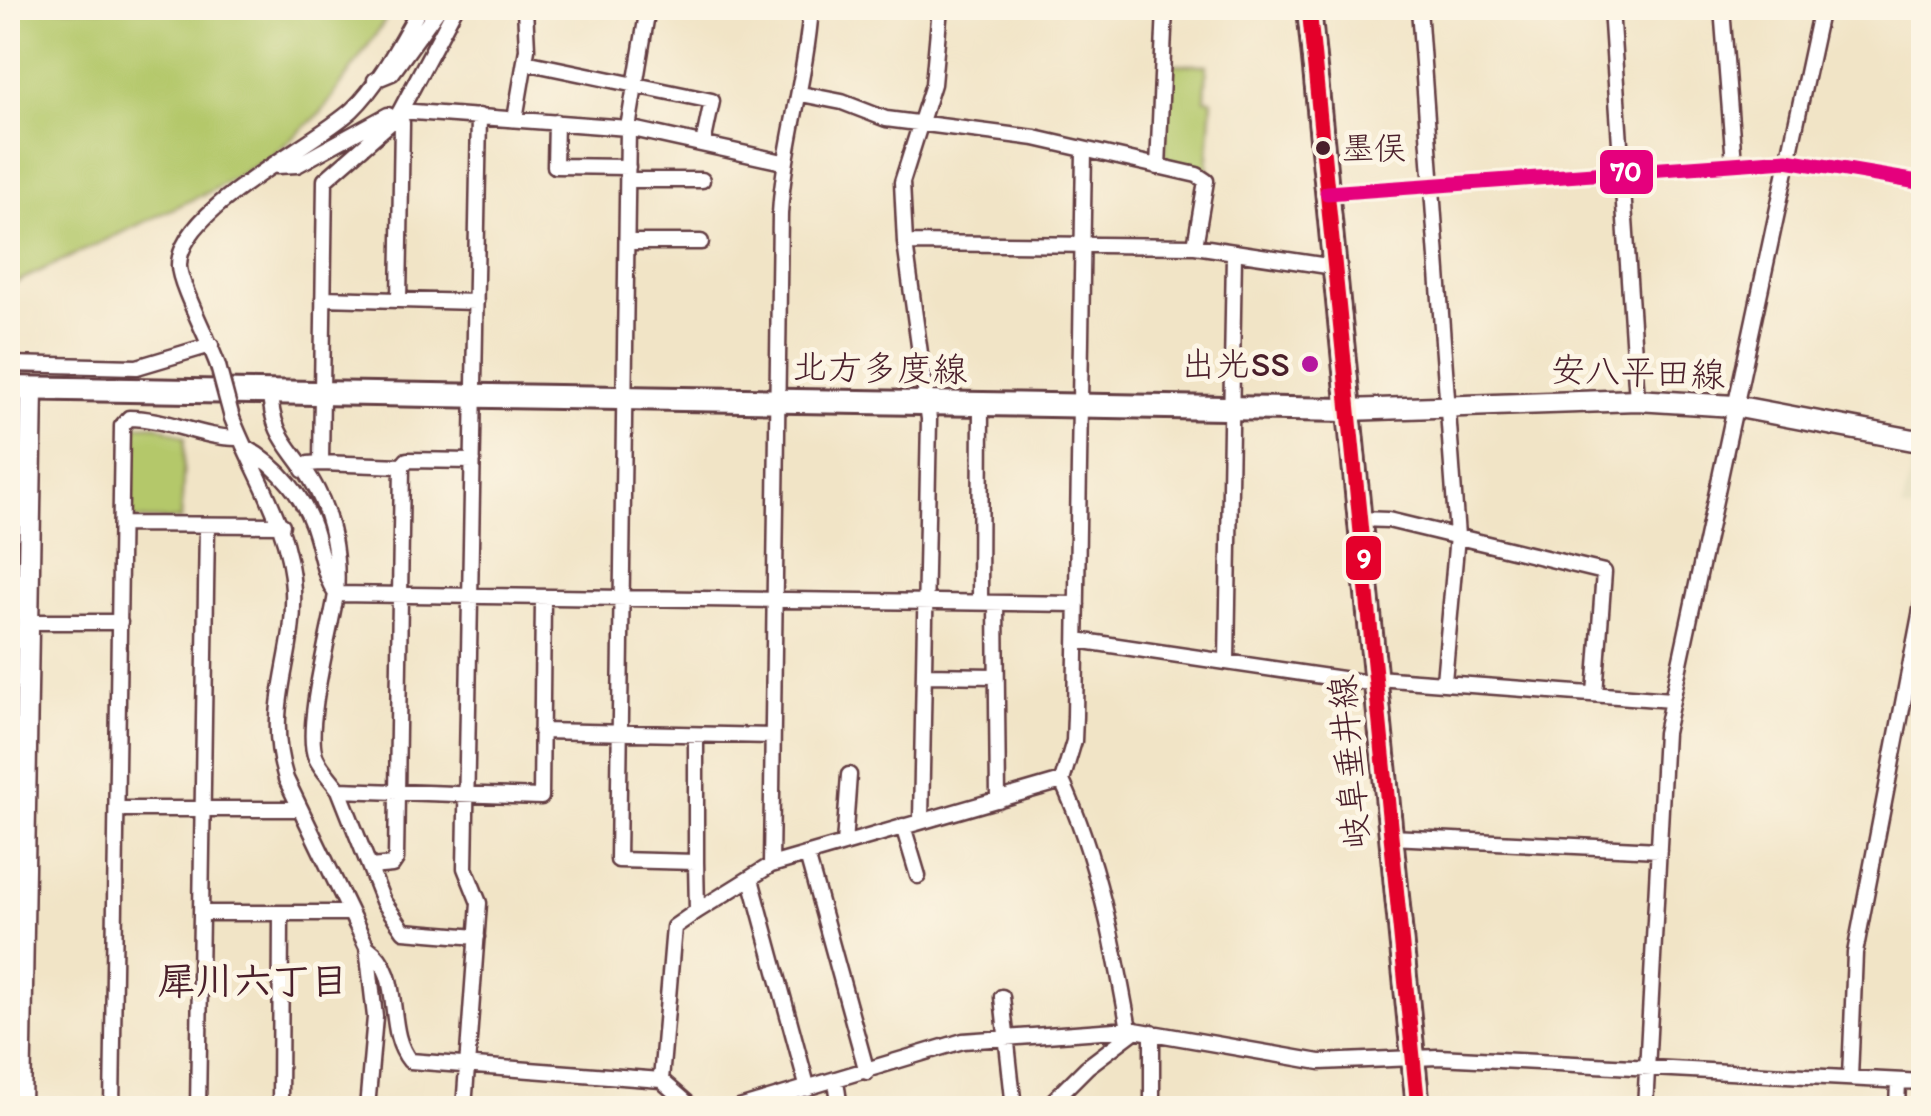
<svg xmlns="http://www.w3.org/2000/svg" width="1931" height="1116" font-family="Itim,'Klee One',sans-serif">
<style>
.built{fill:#dfd8b7}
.green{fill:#b4c86b;stroke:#7f744b;stroke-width:2.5}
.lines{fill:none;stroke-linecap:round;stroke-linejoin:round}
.street-casing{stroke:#633d42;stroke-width:19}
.secondary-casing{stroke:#633d42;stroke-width:25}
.primary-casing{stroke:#633d42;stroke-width:28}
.street{stroke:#fff;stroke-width:14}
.secondary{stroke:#fff;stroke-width:20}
.primary{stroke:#fff;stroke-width:22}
.street-bridge-casing{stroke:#633d42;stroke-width:19;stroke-linecap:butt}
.street-bridge{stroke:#fff;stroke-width:14}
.bus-1-casing{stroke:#fcf5e5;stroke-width:22}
.bus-2-casing{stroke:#fcf5e5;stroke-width:22}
.bus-1{stroke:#e4002b;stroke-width:15}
.bus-2{stroke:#e5007d;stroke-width:15}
.bus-dot{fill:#4a1f2b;stroke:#fcf5e5;stroke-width:4}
.poi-dot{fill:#b5179e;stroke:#fcf5e5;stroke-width:4}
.labels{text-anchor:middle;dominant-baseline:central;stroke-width:10;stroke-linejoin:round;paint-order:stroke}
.bus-label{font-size:32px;fill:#4a1f2b;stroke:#fcf5e5;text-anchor:start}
.poi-label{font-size:35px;fill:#4a1f2b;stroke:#fcf5e5;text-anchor:end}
.street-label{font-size:35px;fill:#4a1f2b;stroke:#fcf5e5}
.neighbourhood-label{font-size:38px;font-weight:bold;fill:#4a1f2b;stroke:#fcf5e5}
.line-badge{stroke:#fcf5e5;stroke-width:4}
.badge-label{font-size:28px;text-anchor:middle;font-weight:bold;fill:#fff}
</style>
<rect width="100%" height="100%" fill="#fcf5e5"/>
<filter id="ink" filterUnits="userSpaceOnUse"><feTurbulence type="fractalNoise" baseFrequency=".01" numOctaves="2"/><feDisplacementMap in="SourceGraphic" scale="20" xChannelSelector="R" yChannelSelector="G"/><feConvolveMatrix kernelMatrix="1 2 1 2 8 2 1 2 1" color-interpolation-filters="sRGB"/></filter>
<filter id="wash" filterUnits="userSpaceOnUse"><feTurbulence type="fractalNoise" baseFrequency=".0048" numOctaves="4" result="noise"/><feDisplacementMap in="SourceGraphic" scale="40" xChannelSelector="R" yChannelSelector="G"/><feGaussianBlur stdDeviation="2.25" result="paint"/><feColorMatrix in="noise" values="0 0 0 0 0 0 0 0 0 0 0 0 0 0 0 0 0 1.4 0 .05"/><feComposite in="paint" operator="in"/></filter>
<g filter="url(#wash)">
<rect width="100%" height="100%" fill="#f1e4c6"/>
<!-- built -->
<path class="built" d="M1913,455L1923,457V514L1902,509Z"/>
<!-- green -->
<path class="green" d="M8,8H394L322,112L272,156L213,190L8,286Z
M1169,64L1207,65L1205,99L1212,100L1207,171L1171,163L1165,156Z
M156,425L185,437L181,520L126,519L127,426Z"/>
</g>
<g filter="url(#ink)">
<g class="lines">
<!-- street casing -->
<g class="street-casing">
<path id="street" d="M1419,8L1457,536L1444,681
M1611,8L1637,400
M1722,8L1734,163
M525,62L712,101L703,144
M375,80L392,73L439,8
M801,94L842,102L886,119L1035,138L1197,175L1206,181L1195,246
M400,111L628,128L648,8
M515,119L527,49L525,8
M556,122L555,166L628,167
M1084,151L1075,716L1074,741L1062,781C1098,859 1114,945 1129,1029
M783,162L628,128L618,860L696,862L697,911L771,865L1062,781
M277,166L297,165L388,115L402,123L399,300
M1158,167L1165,8
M628,180H702
M1327,193L1787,160L1924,183
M627,242H701
M905,243L1195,246L1334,267
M323,298L476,302
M8,364L137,367L211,345
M218,366C210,342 179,284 179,266C178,209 312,147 352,110C380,83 401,41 420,8
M232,418C255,477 290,525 293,590C296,661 263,705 286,779L367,947L375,1017L367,1108
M245,447C279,466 306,498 316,536C322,557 324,576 336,594C339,557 332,514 312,481C291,446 272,438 270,392
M321,463L402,466
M303,470L308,464L321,463L325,180L397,117L455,8
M1360,519L1388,520L1604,572L1595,694
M121,524L282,525
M543,598L541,797L339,790C332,780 321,769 316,758C303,730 331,629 336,594L1077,604
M980,603L981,404
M996,603L998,800
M28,622H120
M1077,640L1376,684
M1227,661L1234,254
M924,675L996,676
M1377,678L1671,700
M541,731L772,736
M339,790L383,901L404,931L477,937
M117,809H300
M921,820L929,419L905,243L902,182L933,84L940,8
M903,826L918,876
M1391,837L1659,850
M844,844L849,775
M807,855L867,1072
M696,862V736
M771,865L780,214C784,144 806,78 811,8
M370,867L392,865L396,859L402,466L407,460L473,461
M751,879L808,1089
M201,913H349
M367,947C406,975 383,1028 410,1061L661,1080L693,1108
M1002,997L1014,1108
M1850,1078L1855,953L1924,594
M661,1080L674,927L697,911
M836,1081L840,1108
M112,1108L122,426L129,418C168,418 202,439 240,438
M198,1108L207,525
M280,1108L281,914
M464,1108L479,903L465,868L479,116
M739,1108L963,1041L1129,1029L1320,1062L1438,1057L1924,1082
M1046,1108L1087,1067L1136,1030
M1152,1108V1032
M1645,1108L1665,733L1821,8
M1897,1108L1898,1081"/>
</g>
<!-- secondary casing -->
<g class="secondary-casing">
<path id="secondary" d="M1348,410L1637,400L1734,406L1924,442
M20,1108L32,389"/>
</g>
<!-- primary casing -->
<g class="primary-casing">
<path id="primary" d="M1309,8L1418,1108
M8,388L1348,410"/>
</g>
<!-- street -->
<use href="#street" class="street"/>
<!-- secondary -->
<use href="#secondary" class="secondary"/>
<!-- primary -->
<use href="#primary" class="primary"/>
<!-- street-bridge casing -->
<g class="street-bridge-casing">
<path id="street-bridge" d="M218,366L232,418"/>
</g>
<!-- street-bridge -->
<use href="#street-bridge" class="street-bridge"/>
<!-- bus-1 casing -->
<g class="bus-1-casing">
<path id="bus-1" d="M1309,8L1418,1108"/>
</g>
<!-- bus-2 casing -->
<g class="bus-2-casing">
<path id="bus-2" d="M1327,193L1787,160L1924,183"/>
</g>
<!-- bus-1 -->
<use href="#bus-1" class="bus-1"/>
<!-- bus-2 -->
<use href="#bus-2" class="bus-2"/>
</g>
</g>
<!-- markers -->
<circle class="bus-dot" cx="1323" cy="148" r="9"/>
<circle class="poi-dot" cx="1310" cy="364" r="10"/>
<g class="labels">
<!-- bus labels -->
<g class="bus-label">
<text x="1342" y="148">墨俣</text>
</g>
<!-- poi labels -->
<g class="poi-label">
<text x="1290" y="364">出光SS</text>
</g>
<!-- street labels -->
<g class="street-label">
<text transform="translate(880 368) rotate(1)">北方多度線</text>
<text transform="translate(1638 372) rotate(2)">安八平田線</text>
<text transform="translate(1349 762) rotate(-95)">岐阜垂井線</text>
</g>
<!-- neighbourhood labels -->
<g class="neighbourhood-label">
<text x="253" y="981">犀川六丁目</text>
</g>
</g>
<g class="line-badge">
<rect x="1598" y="148" width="57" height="48" rx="10" fill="#e5007d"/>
<rect x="1344" y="534" width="39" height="48" rx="10" fill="#e4002b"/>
</g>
<g class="badge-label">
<text x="1626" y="181">70</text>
<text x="1364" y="568">9</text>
</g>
<!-- margin -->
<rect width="1931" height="1116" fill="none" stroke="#fcf5e5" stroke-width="40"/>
</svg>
